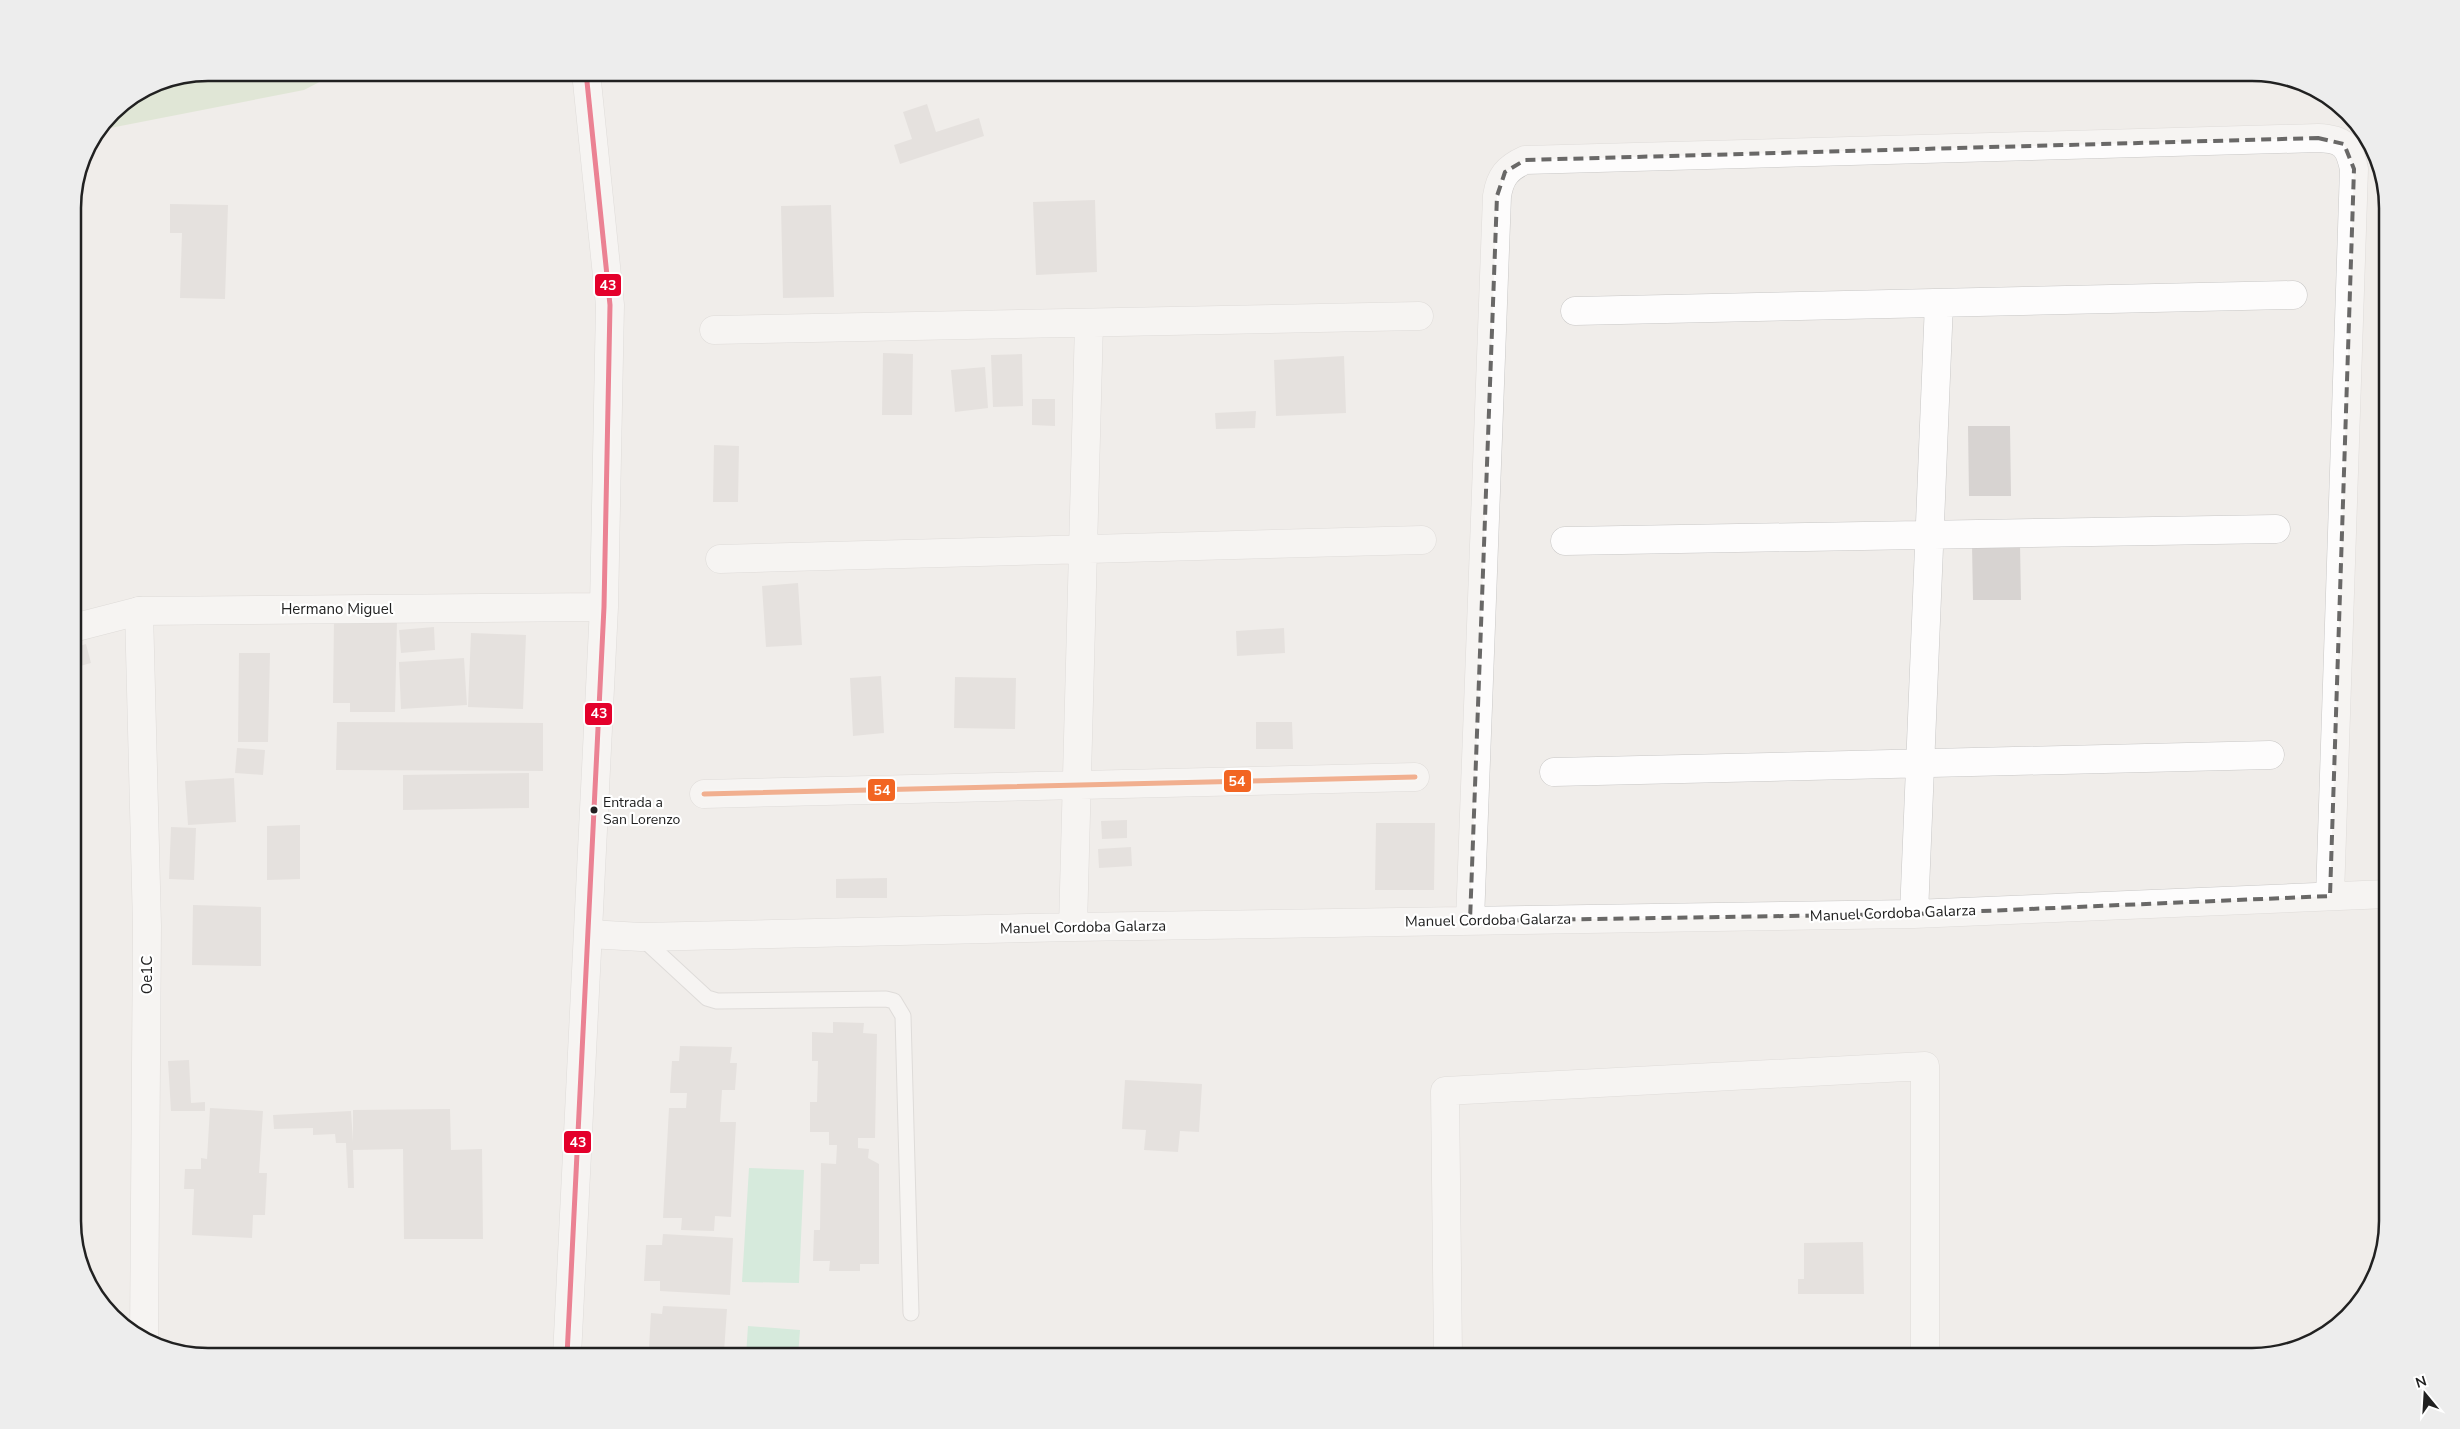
<svg xmlns="http://www.w3.org/2000/svg" width="2460" height="1429" font-family="'Nunito Sans',sans-serif">
<style>
.forest{fill:#cddebf}
.pitch{fill:#b5e6cd}
.building{fill:#d7d3d1}
.lines{fill:none;stroke-linecap:round;stroke-linejoin:round}
.service-casing{stroke:#c8c7c6;stroke-width:17}
.minor-casing{stroke:#c8c7c6;stroke-width:29}
.tertiary-casing{stroke:#c8c7c6;stroke-width:29}
.service{stroke:#fdfcfc;stroke-width:15}
.minor{stroke:#fdfcfc;stroke-width:28}
.tertiary{stroke:#fdfcfc;stroke-width:28}
.bus-1-casing{stroke:#fff;stroke-width:9}
.bus-2-casing{stroke:#fff;stroke-width:9}
.bus-1{stroke:#f26522;stroke-width:5}
.bus-2{stroke:#e4002b;stroke-width:5}
.marked{fill:none;stroke:#696867;stroke-width:4;stroke-dasharray:10 6;stroke-linejoin:round}
.bus-dot{fill:#212121;stroke:#fff;stroke-width:2}
.labels{text-anchor:middle;dominant-baseline:central;stroke-width:4.5;stroke-linejoin:round;paint-order:stroke}
.bus-label{font-size:14px;fill:#212121;stroke:#fff;text-anchor:start}
.street-label{font-size:15px;fill:#212121;stroke:#fff}
.rim{fill:none;stroke:#212121;stroke-width:2.5}
.line-badge{stroke:#fff;stroke-width:2}
.badge-label{font-size:14px;text-anchor:middle;font-weight:bold;fill:#fff}
</style>
<rect width="100%" height="100%" fill="#f0edea"/>
<!-- forest -->
<path class="forest" d="M208,72H337V73L304,90L100,130L112,112L156,83Z"/>
<!-- pitch -->
<path class="pitch" d="M749,1168L804,1170L799,1283L742,1282Z
M748,1326L800,1330L798,1356H746Z"/>
<!-- building -->
<path class="building" d="M927,104L936,132L979,118L984,136L900,164L894,145L912,139L903,112Z
M1095,200L1097,272L1036,275L1033,202Z
M170,204L228,205L225,299L180,298L182,233H170Z
M831,205L834,297L783,298L781,206Z
M883,353L913,354L912,415H882Z
M1022,354L1023,406L993,407L991,355Z
M1344,356L1346,413L1276,416L1274,360Z
M985,367L988,408L955,412L951,370Z
M1032,399H1055V426L1032,425Z
M1256,411L1255,428L1216,429L1215,413Z
M1968,426H2010L2011,496H1969Z
M714,445L739,446L738,502H713Z
M1972,544H2020L2021,600H1973Z
M798,583L802,645L766,647L762,586Z
M334,619L397,620L395,712H350V703H333Z
M434,627L435,650L401,653L399,630Z
M1284,628L1285,653L1237,656L1236,631Z
M471,633L526,635L523,709L468,707Z
M86,644L91,663L73,668V648Z
M239,653H270L268,742H238Z
M464,658L467,705L401,709L399,662Z
M881,676L884,733L853,736L850,678Z
M955,677L1016,678L1015,729L954,728Z
M337,722L543,723V771L336,770Z
M1256,722H1292L1293,749H1256Z
M237,748L265,750L263,775L235,773Z
M529,773V808L403,810V775Z
M234,778L236,822L188,825L185,781Z
M1127,820V838L1102,839L1101,821Z
M1376,823H1435L1434,890H1375Z
M300,825V879L267,880V826Z
M171,827L196,828L194,880L169,879Z
M1131,847L1132,866L1099,868L1098,849Z
M887,878V898H836V879Z
M193,905L261,907V966L192,965Z
M833,1022L864,1023L863,1033L877,1034L875,1138H858V1148L869,1149L868,1158L879,1164V1264H860V1271H829L830,1261H813L814,1230H820L821,1163L836,1164L837,1145H829V1132H810V1102H817L818,1061H812V1032L833,1033Z
M680,1046L732,1047L730,1063H737L735,1090H722L720,1122H736L731,1217L715,1216L714,1231L681,1230L682,1218H663L669,1108H686L687,1093H670L672,1061H679Z
M189,1060L191,1103L205,1102V1111H171L168,1061Z
M1125,1080L1202,1084L1199,1132L1180,1131L1178,1152L1144,1150L1146,1130L1122,1129Z
M210,1108L263,1111L259,1173H267L265,1215H253L252,1238L192,1235L194,1189H184L185,1169H201V1158L207,1159Z
M450,1109L451,1150L482,1149L483,1239H404L403,1149L353,1150L354,1188H348L346,1143H336L335,1134L313,1135V1128L274,1129L273,1115L351,1111L353,1142V1110Z
M663,1234L733,1238L730,1295L660,1291V1281H644L646,1245H662Z
M1863,1242L1864,1294H1798V1279H1804V1243Z
M663,1306L727,1309L724,1352H710V1356H668L669,1349L649,1348L651,1313L662,1314Z"/>
<g class="lines">
<!-- service casing -->
<g class="service-casing">
<path id="service" d="M642,938L707,998L717,1001L886,999L894,1001L903,1016L911,1313"/>
</g>
<!-- minor casing -->
<g class="minor-casing">
<path id="minor" d="M1575,311L2293,295
M714,330L1419,316
M1565,541L2276,529
M720,559L1422,540
M139,611L147,926L144,1339
M1554,772L2270,755
M704,794L1415,777
M1914,914L1939,303
M1470,921L1497,196C1500,177 1507,168 1525,160L2318,138C2343,139 2349,145 2354,169L2330,896
M1073,927L1089,323
M589,934L641,937L1073,927L1914,914L2387,894
M1448,1356L1445,1091L1925,1066V1356"/>
</g>
<!-- tertiary casing -->
<g class="tertiary-casing">
<path id="tertiary" d="M73,628L139,611L604,607
M567,1356L604,607L610,305L586,72"/>
</g>
<!-- service -->
<use href="#service" class="service"/>
<!-- minor -->
<use href="#minor" class="minor"/>
<!-- tertiary -->
<use href="#tertiary" class="tertiary"/>
<!-- bus-1 casing -->
<g class="bus-1-casing">
<path id="bus-1" d="M704,794L1415,777"/>
</g>
<!-- bus-2 casing -->
<g class="bus-2-casing">
<path id="bus-2" d="M567,1356L604,607L610,305L586,72"/>
</g>
<!-- bus-1 -->
<use href="#bus-1" class="bus-1"/>
<!-- bus-2 -->
<use href="#bus-2" class="bus-2"/>
</g>
<!-- marked area -->
<path d="M0 0H2460V1429H0ZM2318,138L2344,144L2354,169L2330,896L1914,914L1470,921L1497,196L1505,172L1525,160Z" fill="#f0edea" fill-opacity=".55" fill-rule="evenodd"/>
<path class="marked" d="M2318,138L2344,144L2354,169L2330,896L1914,914L1470,921L1497,196L1505,172L1525,160Z"/>
<!-- markers -->
<circle class="bus-dot" cx="594" cy="810" r="4.5"/>
<g class="labels">
<!-- bus labels -->
<g class="bus-label">
<text x="603" y="802">Entrada a<tspan x="603" dy="17">San Lorenzo</tspan></text>
</g>
<!-- street labels -->
<g class="street-label">
<text x="337" y="609">Hermano Miguel</text>
<text transform="translate(1893 913) rotate(-2)">Manuel Cordoba Galarza</text>
<text transform="translate(1488 920) rotate(-1)">Manuel Cordoba Galarza</text>
<text transform="translate(1083 927) rotate(-1)">Manuel Cordoba Galarza</text>
<text transform="translate(147 975) rotate(-90)">Oe1C</text>
</g>
</g>
<!-- crop -->
<path d="M0 0H2460V1429H0ZM208 81H2252A127 127 0 0 1 2379 208V1221A127 127 0 0 1 2252 1348H208A127 127 0 0 1 81 1221V208A127 127 0 0 1 208 81Z" fill="#ededed" fill-rule="evenodd"/>
<path class="rim" d="M208 81H2252A127 127 0 0 1 2379 208V1221A127 127 0 0 1 2252 1348H208A127 127 0 0 1 81 1221V208A127 127 0 0 1 208 81Z"/>
<g class="line-badge">
<rect x="594" y="273" width="28" height="24" rx="5" fill="#e4002b"/>
<rect x="584" y="702" width="29" height="24" rx="5" fill="#e4002b"/>
<rect x="1223" y="769" width="29" height="24" rx="5" fill="#f26522"/>
<rect x="867" y="778" width="29" height="24" rx="5" fill="#f26522"/>
<rect x="563" y="1130" width="29" height="24" rx="5" fill="#e4002b"/>
</g>
<g class="badge-label">
<text x="608" y="290">43</text>
<text x="599" y="718">43</text>
<text x="1237" y="786">54</text>
<text x="882" y="795">54</text>
<text x="578" y="1147">43</text>
</g>
<!-- north arrow -->
<g transform="translate(2425 1394) rotate(342)" stroke="#ffffff" stroke-width="4" paint-order="stroke">
<path d="M0-4L9 19L0 12L-9 19Z" fill="#212121"/>
<text y="-8" font-size="14" font-weight="bold" text-anchor="middle" fill="#212121">N</text>
</g>
</svg>
